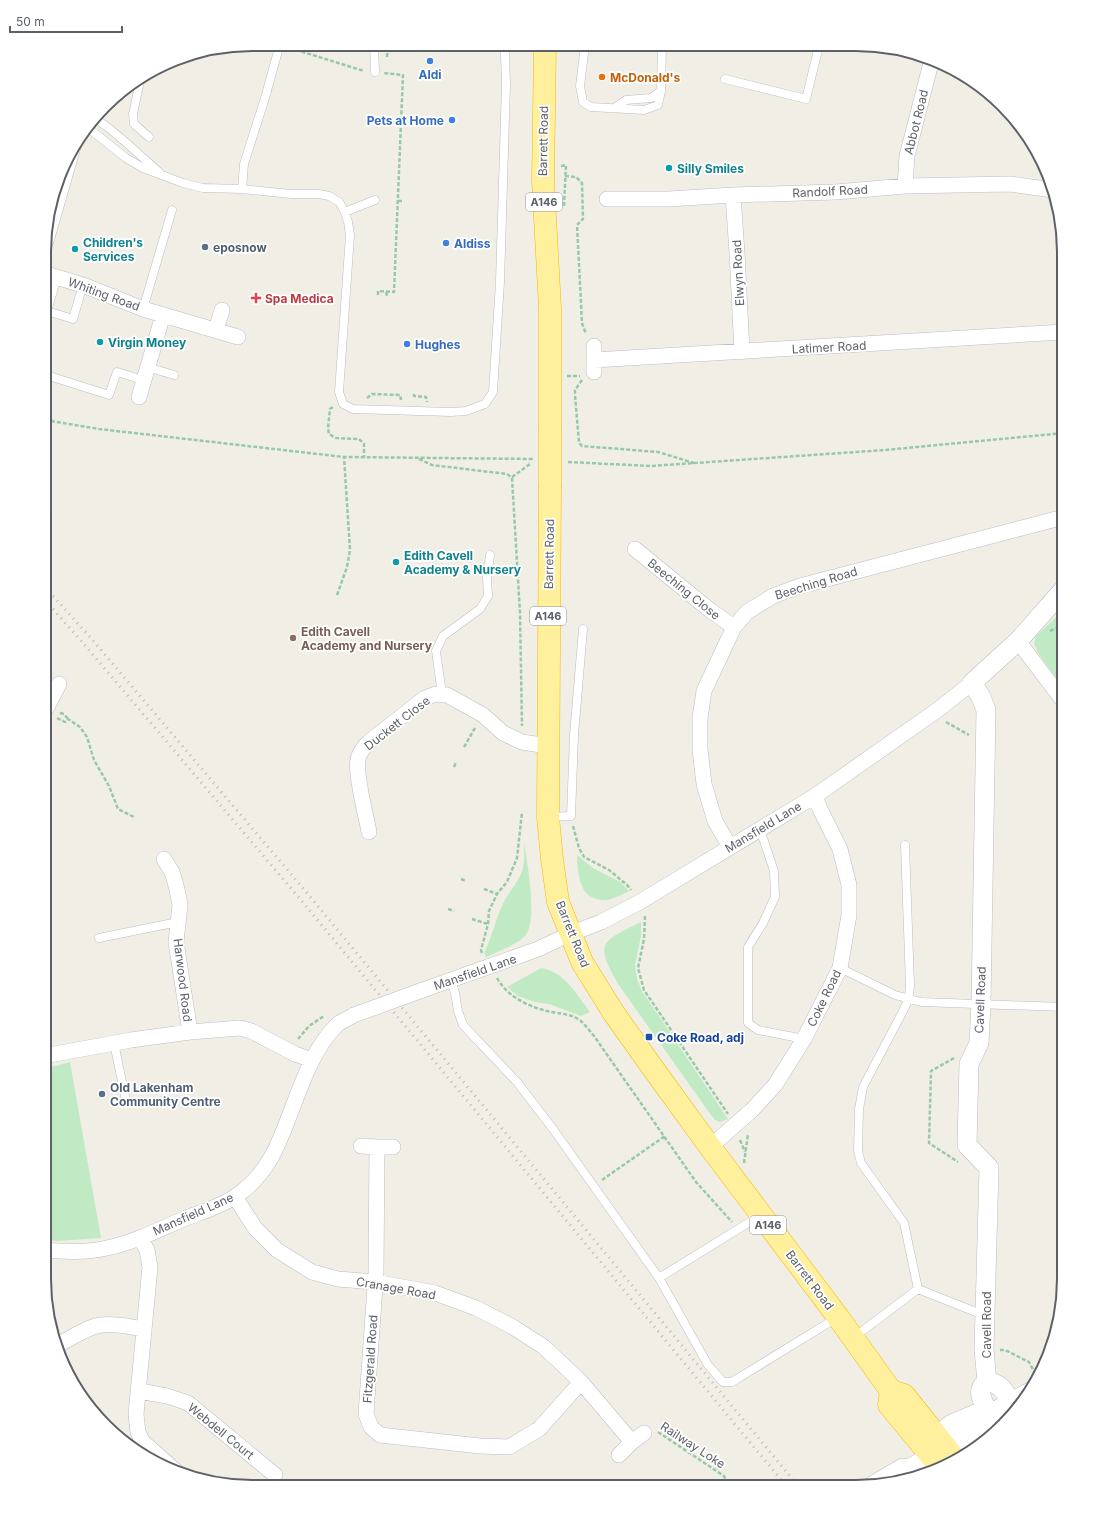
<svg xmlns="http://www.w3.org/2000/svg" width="1108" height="1531" font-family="Inter,sans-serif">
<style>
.green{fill:#c0eac3}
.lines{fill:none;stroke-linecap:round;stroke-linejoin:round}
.service-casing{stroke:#babdc2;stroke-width:9}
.minor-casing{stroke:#babdc2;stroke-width:16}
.tertiary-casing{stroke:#babdc2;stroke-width:20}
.trunk-casing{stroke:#f6b800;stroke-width:23}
.path{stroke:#97c9a9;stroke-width:2.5;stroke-dasharray:4 2;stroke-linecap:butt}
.service{stroke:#fff;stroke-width:8}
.minor{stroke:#fff;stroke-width:15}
.tertiary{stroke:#fff;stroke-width:19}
.trunk{stroke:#fff09d;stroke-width:22}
.rail{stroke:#b8b9ba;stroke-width:3;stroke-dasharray:1 5;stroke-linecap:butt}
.minor-bridge-casing{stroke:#babdc2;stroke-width:16;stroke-linecap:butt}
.trunk-bridge-casing{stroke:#f6b800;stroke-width:23;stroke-linecap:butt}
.minor-bridge{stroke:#fff;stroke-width:15}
.trunk-bridge{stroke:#fff09d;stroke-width:22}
.shop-dot{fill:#3f7fe0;stroke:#fff;stroke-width:1.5}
.food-dot{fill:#e8710a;stroke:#fff;stroke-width:1.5}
.culture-dot{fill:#0f9aa8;stroke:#fff;stroke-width:1.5}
.service-dot{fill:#5c6f8a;stroke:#fff;stroke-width:1.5}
.health-dot{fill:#e0444e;stroke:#fff;stroke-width:1.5}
.education-dot{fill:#8d6e63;stroke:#fff;stroke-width:1.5}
.transit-dot{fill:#1a4fb4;stroke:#fff;stroke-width:1.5}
.labels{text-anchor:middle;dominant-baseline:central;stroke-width:3.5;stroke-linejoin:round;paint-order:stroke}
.shield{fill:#fff;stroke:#8e9095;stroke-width:1}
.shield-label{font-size:11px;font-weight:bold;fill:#5d6167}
.shop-label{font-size:12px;font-weight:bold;fill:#366cbe;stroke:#fff;text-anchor:start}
.food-label{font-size:12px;font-weight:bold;fill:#c56008;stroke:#fff;text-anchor:start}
.street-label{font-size:12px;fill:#5d6167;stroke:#fff}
.culture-label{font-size:12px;font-weight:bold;fill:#0d838f;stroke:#fff;text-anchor:start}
.service-label{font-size:12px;font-weight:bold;fill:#4e5e75;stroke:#fff;text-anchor:start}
.health-label{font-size:12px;font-weight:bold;fill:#be3a42;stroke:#fff;text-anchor:start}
.education-label{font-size:12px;font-weight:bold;fill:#785e54;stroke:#fff;text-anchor:start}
.transit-label{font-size:12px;font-weight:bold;fill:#164399;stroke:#fff;text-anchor:start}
.rim{fill:none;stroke:#5d6167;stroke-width:2}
</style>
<rect width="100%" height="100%" fill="#f1efe5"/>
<!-- green -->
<path class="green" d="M1064,610V689L1038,653L1034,644L1036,636Z
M524,842C527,862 539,923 524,937C514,946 499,951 486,957L484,953C492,937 495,921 502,906C507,893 518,884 522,871C525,862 524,851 524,842Z
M577,855L593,868L620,882L629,891C623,894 617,897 611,899C606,901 601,900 596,899C578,894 578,870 577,855Z
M641,922V936L635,965L637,979L642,991L728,1119L720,1122L715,1120L711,1115L618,984C595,943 600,942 641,922Z
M541,968C565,972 576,994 590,1012L581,1016L549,1004L535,1002L518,996L507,987Z
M70,1062L101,1238L57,1241L44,1239V1069Z"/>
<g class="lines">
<!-- service casing -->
<g class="service-casing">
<path id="service" d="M374,44L375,72
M585,45L580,86L583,102L591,107L644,110L658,105L661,91L662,45
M725,79L806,99L819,46
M140,81L133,114L134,124L149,137
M616,107L626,100L651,98L661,91
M96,119C119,134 138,154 159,172
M90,126L92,131L126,158L143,168L183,183L203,188L242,189L291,194H319L329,196L339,202L345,212L348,222L350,235L339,392L343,404L353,409L451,412L466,411L485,404L493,392L500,282L506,85L505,54L502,45
M242,189L244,164L265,98L280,44
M345,212L375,200
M57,277L47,311L73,319L83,285
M143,309L172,210
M147,367L174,375
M46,375L109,395L117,372L143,380
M442,694L436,651L443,636L480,609L488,596L487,577L490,555
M549,817L571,816L574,735L583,629
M760,829L774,871L775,897L763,923L748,947V1023L758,1030L804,1039
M905,845L910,985L909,998L903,1011L863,1087L859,1109L858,1151L861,1163L904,1223L918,1289
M99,938L178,922
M840,968L895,995L921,1002L1064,1007
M451,980L455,993L458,1011L463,1025L517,1082L553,1129L659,1278L708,1365L723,1382H732L838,1317
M114,1043L126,1101
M659,1278L761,1215
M918,1289L986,1316
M853,1338L918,1289"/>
</g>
<!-- minor casing -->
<g class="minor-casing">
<path id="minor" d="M905,186L907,156L932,59
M733,195L737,253L742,352
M607,199H669L733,195L836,192L905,186L1010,184L1053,190
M46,241L73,147
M46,274L83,285L143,309L238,337
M216,330L222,310
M594,360V346
M594,372V360L1064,332
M139,397L163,315
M635,549L711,611L734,627
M1018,641L1064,702
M45,708L46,709L59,684
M369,832C366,816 355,773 358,759C360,751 364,746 370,741L425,698L436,694L447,695L483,715L503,733L522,742L548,746
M730,847L715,821L704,784L700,749V718L704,691L734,627L747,612L773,596L800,586L1064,517
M164,859L172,872L177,889L180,905L176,942L190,1032
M420,991L538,949L570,934L601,922L638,903L815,796L936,711L972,683
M44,1056L131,1040L190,1032L240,1028L251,1031L295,1054L312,1060
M361,1146L377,1147
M393,1147H377L376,1273L366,1414L371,1427L380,1435L480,1446L509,1447L539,1429L581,1382
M710,1147L752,1110L775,1085L804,1039L840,968L849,915V885L840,849L820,809L815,796
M235,1197L255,1228L277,1250L312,1272L338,1279L375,1282L435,1293L476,1308L513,1327L544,1347L581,1382L632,1442L619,1455
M140,1238L147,1250L150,1267L136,1414L138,1432L142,1441L178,1473
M44,1250C65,1252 86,1253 107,1248C135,1242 160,1229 186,1218C202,1212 222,1206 236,1196C251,1186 263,1172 272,1156C294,1115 304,1056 338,1024C342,1021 349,1018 354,1015
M56,1346C70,1339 86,1327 101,1325C115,1323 130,1327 144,1329
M139,1391L167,1396L188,1403L275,1475
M632,1442L644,1433"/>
</g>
<!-- tertiary casing -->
<g class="tertiary-casing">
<path id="tertiary" d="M987,1382L984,1349L989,1168L967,1145L969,1064L979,1043L981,1003L986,710L981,697L972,683L1018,641L1064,589
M990,1414C984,1404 974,1390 987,1382C1001,1383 1004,1391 1011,1402
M924,1444L952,1424L978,1413L988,1415
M874,1485L903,1468L908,1469L931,1457L983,1425L988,1415L1030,1392"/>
</g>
<!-- trunk casing -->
<g class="trunk-casing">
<path id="trunk" d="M545,45L543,181L550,308V428
M550,487L548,817L552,859L558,902L582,962L613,1012L652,1067L710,1147L838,1317L891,1391L904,1395L956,1460
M891,1391L889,1405L941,1468"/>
</g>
<!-- path -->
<path class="path" d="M290,48L364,71
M387,57L388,44
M561,166L566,165L564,206
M565,176L576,177L582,183L583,219L577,225L582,323L586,334
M398,201H402
M386,292L387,296
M378,295V291L394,292L403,75L384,73
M567,376H580
M582,380L575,390V395L579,443L582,446L658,452L694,463
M414,394V396L426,397L427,402
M367,398L372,394L400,395L401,400
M333,407L330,409L328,428L329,434L336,438L359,439L364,444V457
M45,420L99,429L344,457L533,459
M419,459L432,465L507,474L512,478L520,613L522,726
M568,462L651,466L885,450L1064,433
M512,477L530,464V462
M337,595L347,567L350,550L344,457
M1050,631L1064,625
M60,713L64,714L68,719
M57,718L65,722L68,719L80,727L87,737L94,760L109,786L118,809L134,817
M946,722L969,735
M464,747L475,728
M454,767L456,762
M573,826L579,848L584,857L609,870L627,885L631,890
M461,879L466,881
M484,889L497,894
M448,909L454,911
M645,916L644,939L638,968L644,990L728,1114
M472,919L488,924
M482,953L481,950L488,924L489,911L497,894L507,882L517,858L522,812
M497,978C507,996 527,1006 547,1011C559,1014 572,1013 582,1022C586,1026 590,1031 594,1036L696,1182L732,1222
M298,1039L309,1026L324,1016
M954,1058L931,1071L929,1143L958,1162
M740,1140L745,1152
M744,1163L748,1134
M602,1180L665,1136
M44,1202L49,1236
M1000,1350H1005L1029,1362L1037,1377
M658,1432L724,1476L729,1487"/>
<!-- service -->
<use href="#service" class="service"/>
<!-- minor -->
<use href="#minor" class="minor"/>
<!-- tertiary -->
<use href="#tertiary" class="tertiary"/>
<!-- trunk -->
<use href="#trunk" class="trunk"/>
<!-- rail -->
<path class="rail" d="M45,587L90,637L307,893L799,1487
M45,600L83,643L300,899L787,1487"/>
<!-- minor-bridge casing -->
<g class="minor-bridge-casing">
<path id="minor-bridge" d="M354,1015L420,991"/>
</g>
<!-- trunk-bridge casing -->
<g class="trunk-bridge-casing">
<path id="trunk-bridge" d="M550,487V428"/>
</g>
<!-- minor-bridge -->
<use href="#minor-bridge" class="minor-bridge"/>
<!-- trunk-bridge -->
<use href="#trunk-bridge" class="trunk-bridge"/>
</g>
<!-- markers -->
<g class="shop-dot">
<circle cx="430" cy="61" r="4"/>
<circle cx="452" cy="120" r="4"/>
<circle cx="446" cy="243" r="4"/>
<circle cx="407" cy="344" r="4"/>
</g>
<circle class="food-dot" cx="602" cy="77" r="4"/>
<g class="culture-dot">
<circle cx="669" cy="168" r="4"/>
<circle cx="75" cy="249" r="4"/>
<circle cx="100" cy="342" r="4"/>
<circle cx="396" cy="562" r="4"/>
</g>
<g class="service-dot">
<circle cx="205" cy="247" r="4"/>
<circle cx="102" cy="1094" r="4"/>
</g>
<path class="health-dot" d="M254 292h4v4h4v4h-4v4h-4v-4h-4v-4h4z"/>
<circle class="education-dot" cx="293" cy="638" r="4"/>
<rect class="transit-dot" x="645" y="1033" width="8" height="8" rx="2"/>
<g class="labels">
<!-- shield labels -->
<g class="shield">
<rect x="526" y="193" width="36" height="18" rx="3"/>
<rect x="530" y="607" width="36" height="18" rx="3"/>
<rect x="750" y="1216" width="36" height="18" rx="3"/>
</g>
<g class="shield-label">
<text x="544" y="202">A146</text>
<text x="548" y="616">A146</text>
<text x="768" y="1225">A146</text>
</g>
<!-- shop labels -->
<g class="shop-label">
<text x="430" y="74" text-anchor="middle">Aldi</text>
<text x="444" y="120" text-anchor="end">Pets at Home</text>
<text x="454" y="243">Aldiss</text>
<text x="415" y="344">Hughes</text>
</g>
<!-- food labels -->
<g class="food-label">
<text x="610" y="77">McDonald's</text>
</g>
<!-- street labels -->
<g class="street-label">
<text transform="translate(916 122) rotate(-76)">Abbot Road</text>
<text transform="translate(543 141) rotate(-89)">Barrett Road</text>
<text transform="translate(830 191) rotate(-3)">Randolf Road</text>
<text transform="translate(738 273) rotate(-93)">Elwyn Road</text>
<text transform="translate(104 294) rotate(20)">Whiting Road</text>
<text transform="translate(829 347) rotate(-3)">Latimer Road</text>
<text transform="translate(549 554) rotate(-89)">Barrett Road</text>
<text transform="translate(816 583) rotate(-17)">Beeching Road</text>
<text transform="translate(684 589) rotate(39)">Beeching Close</text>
<text transform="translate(397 723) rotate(-38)">Duckett Close</text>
<text transform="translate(763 827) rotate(-31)">Mansfield Lane</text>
<text transform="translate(573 934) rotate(68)">Barrett Road</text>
<text transform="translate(475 972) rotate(-19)">Mansfield Lane</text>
<text transform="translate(183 980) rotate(83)">Harwood Road</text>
<text transform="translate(824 998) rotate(-64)">Coke Road</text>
<text transform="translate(980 1000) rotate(-88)">Cavell Road</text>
<text transform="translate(193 1214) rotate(-24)">Mansfield Lane</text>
<text transform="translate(810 1280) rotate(53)">Barrett Road</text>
<text transform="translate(396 1288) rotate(10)">Cranage Road</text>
<text transform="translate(986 1325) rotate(-90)">Cavell Road</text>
<text transform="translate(370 1359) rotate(-86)">Fitzgerald Road</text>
<text transform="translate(221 1431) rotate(39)">Webdell Court</text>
<text transform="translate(693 1445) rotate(33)">Railway Loke</text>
</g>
<!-- culture labels -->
<g class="culture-label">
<text x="677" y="168">Silly Smiles</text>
<text x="83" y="242">Children's<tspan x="83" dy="14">Services</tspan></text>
<text x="108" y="342">Virgin Money</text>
<text x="404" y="555">Edith Cavell<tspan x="404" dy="14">Academy &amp; Nursery</tspan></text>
</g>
<!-- service labels -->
<g class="service-label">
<text x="213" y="247">eposnow</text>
<text x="110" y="1087">Old Lakenham<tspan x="110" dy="14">Community Centre</tspan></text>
</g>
<!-- health labels -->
<g class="health-label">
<text x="265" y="298">Spa Medica</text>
</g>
<!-- education labels -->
<g class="education-label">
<text x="301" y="631">Edith Cavell<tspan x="301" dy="14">Academy and Nursery</tspan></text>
</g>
<!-- transit labels -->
<g class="transit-label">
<text x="657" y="1037">Coke Road, adj</text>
</g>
</g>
<!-- crop -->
<path d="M0 0H1108V1531H0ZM252 51H856A201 201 0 0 1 1057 252V1279A201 201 0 0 1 856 1480H252A201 201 0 0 1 51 1279V252A201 201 0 0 1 252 51Z" fill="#fff" fill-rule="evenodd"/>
<path class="rim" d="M252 51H856A201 201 0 0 1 1057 252V1279A201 201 0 0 1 856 1480H252A201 201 0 0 1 51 1279V252A201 201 0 0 1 252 51Z"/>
<!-- scale -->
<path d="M10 26v6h112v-6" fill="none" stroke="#5d6167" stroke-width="2"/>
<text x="16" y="26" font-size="12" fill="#5d6167" stroke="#ffffff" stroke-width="3" paint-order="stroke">50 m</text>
</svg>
